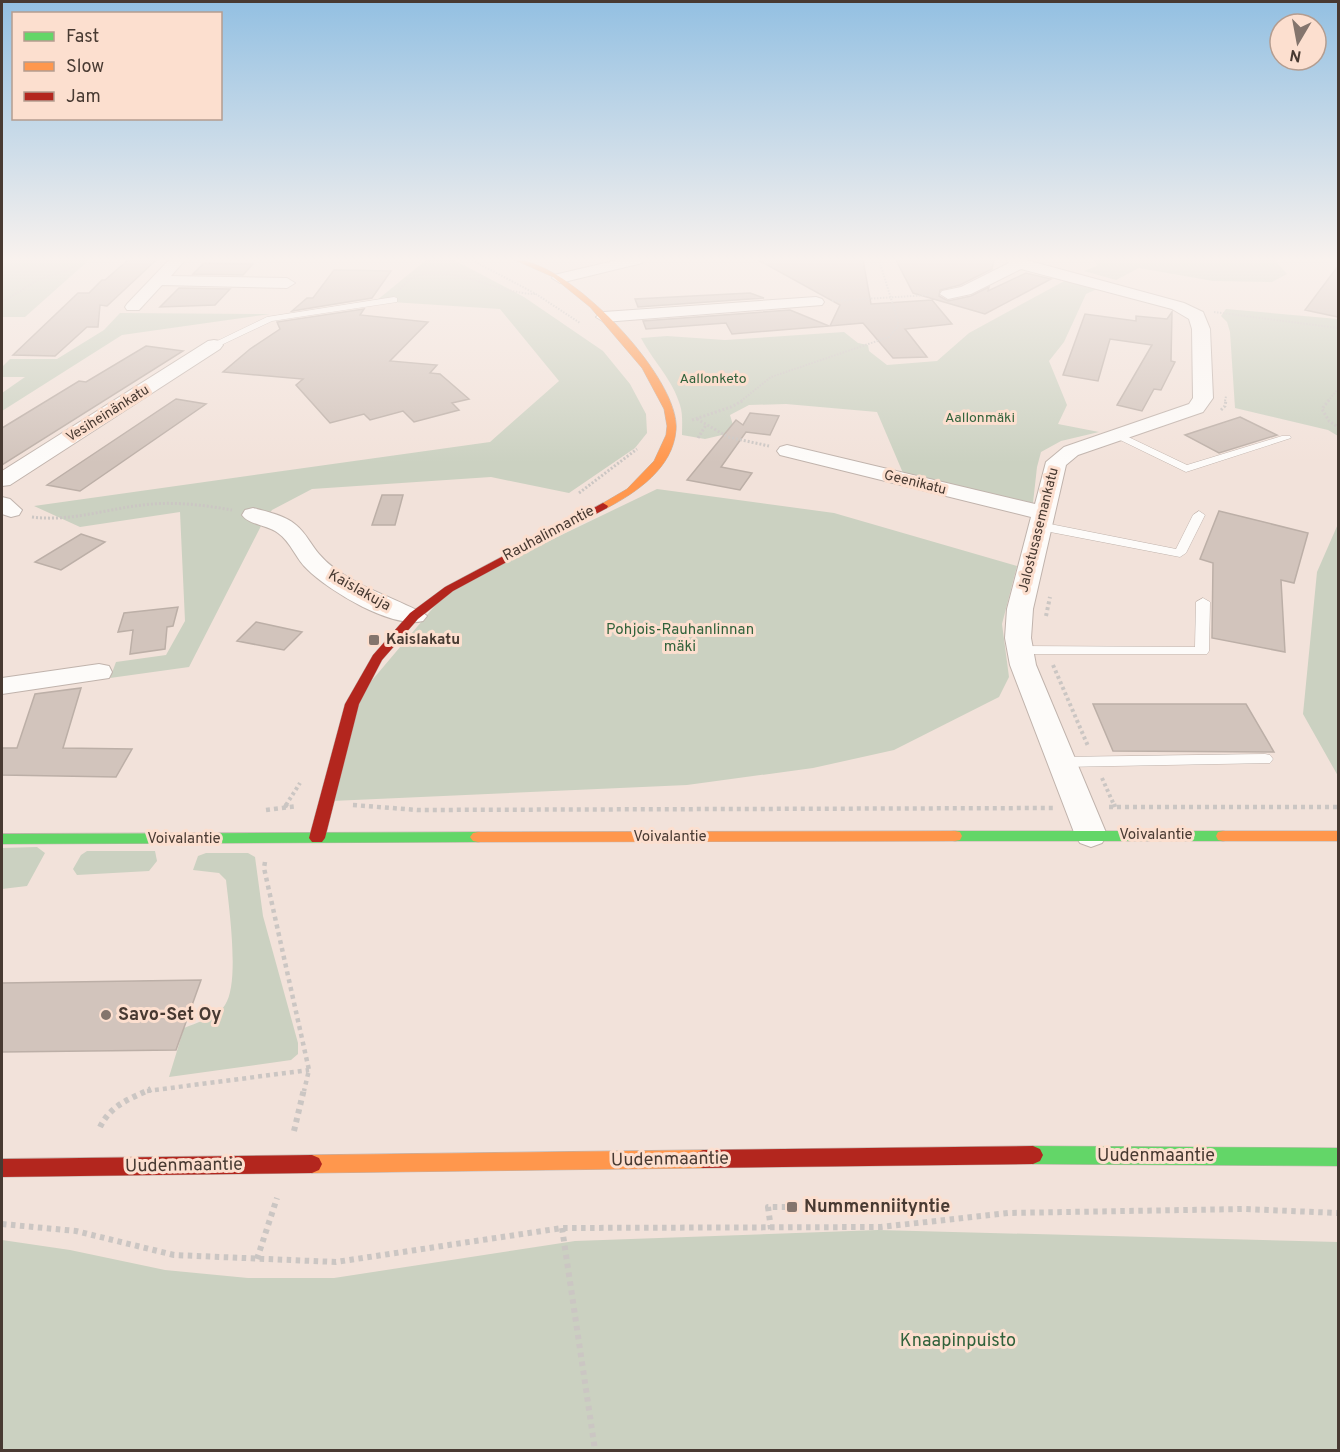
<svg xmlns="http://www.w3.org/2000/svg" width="1340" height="1452" font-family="Overpass,sans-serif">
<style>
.green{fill:#cbd1c1}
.building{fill:#d2c4bc;stroke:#bcafa7;stroke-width:1.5}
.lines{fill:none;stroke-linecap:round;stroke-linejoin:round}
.lane-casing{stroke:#c0b3ac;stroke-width:1}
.street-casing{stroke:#c0b3ac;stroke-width:2}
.fast-casing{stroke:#c0b3ac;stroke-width:1}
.slow-casing{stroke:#c0b3ac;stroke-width:1}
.jam-casing{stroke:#c0b3ac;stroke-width:1}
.path-far4{stroke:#cbc6c3;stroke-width:2;stroke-dasharray:1.5 1.5;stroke-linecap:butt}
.path-far3{stroke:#cbc6c3;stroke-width:3;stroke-dasharray:2 2;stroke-linecap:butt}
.path-far2{stroke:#cbc6c3;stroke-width:4;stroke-dasharray:3 3;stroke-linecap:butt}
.path-far1{stroke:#cbc6c3;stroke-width:4.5;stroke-dasharray:4 4;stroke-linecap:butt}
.path{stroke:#cbc6c3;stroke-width:6;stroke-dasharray:4.5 4.5;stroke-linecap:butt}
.lane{fill:#fdfbf9;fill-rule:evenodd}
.street{fill:#fdfbf9;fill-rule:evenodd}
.fast{fill:#63d668;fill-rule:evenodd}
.slow{fill:#ff974d;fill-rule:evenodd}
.jam{fill:#b3261e;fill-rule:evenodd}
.poi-dot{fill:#84756d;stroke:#fcdfcf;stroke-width:2}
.labels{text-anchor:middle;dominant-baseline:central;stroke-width:6;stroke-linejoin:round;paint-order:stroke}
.far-park-label{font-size:14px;fill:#31623b;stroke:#fcdfcf}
.far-street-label{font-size:14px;fill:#483a32;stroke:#fcdfcf}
.street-label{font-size:15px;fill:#483a32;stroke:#fcdfcf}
.park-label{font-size:15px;fill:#31623b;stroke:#fcdfcf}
.poi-label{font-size:15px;font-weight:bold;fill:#483a32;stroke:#fcdfcf;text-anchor:start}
.near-poi-label{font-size:18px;font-weight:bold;fill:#483a32;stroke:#fcdfcf;text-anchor:start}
.near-street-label{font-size:18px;fill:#483a32;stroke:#fcdfcf}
.near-park-label{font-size:18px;fill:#31623b;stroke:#fcdfcf}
</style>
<rect width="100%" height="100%" fill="#f2e2da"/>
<!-- green -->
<path class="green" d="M2,260H89L25,317H2Z
M426,260H454L524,297L603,351L630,384L646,414L647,433L635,448L569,493L491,477L312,489L272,510L261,526L189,667L110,678L116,662L166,655L185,621L180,512L80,527L34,506L490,442L559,381L500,309L376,301Z
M1094,260H1275L1287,274L1272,282L1213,281L1139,268L1116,280L1084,271L1097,266Z
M1068,279L1099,288L1086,294L1064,342L1049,361L1067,405L1058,424L1099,432L1061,441L1041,452L1037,467L1033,503L903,473L877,412L786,404L749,405L730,415L735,432L705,439L682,435C682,425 683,414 680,405C673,380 653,361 641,338L667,336L725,340L844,332L858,343L868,345L869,351L887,365L937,361L969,333Z
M1226,309L1338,319V436L1328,430L1235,408L1230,332L1227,322L1221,316Z
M120,313L270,314L122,335L2,411V393L25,377H2V367L10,359H57L104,330Z
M657,489L834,513L1017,566L1002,624L1009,677L999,697L894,750L813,768L687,785L332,801L352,704L449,589Z
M1338,524V776L1303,714L1317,572Z
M37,847L45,853L27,886L2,889V848Z
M87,851H155L157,861L149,871L77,875L73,869L81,855Z
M206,853H248L255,857L263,916L298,1043V1054L291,1060L169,1077L184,1028C196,1023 217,1017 225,1005C240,983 229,908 226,880L219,873L193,870L198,856Z
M878,1230L1338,1242V1450H2V1240L70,1250L165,1270L248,1278H334L575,1241Z"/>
<!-- building -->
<path class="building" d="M128,260H156L107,306L100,305L98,327H87L55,356L13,355L78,293H89L102,280H105Z
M758,260H863L871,304L932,300L952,324L905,329L927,357L893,358L863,323L830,326L840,305Z
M896,260H994L992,269L960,285L940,290L939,296L948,301L971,296L989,287L988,291L1026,273L1051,279L985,314L913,293Z
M204,263L253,264L243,275L193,274Z
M1338,266V317L1305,310Z
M334,270L391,271L372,298L292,311L307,298H313Z
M179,288L230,289L215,305L160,307Z
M750,293L764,298L638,307L635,299Z
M364,309L360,315L428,322L390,361L437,365L430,373L440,374L469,399L452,403L459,410L414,422L403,411L370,420L364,414L330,423L296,385L303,379L223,372L250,349L280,329L277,322Z
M790,310L829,326L732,334L726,323L646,329L643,321Z
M1172,312L1171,361L1175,362L1161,390L1154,389L1142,411L1117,405L1152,345L1110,339L1098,381L1063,375L1085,314L1136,321V316L1167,319Z
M146,346L183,351L2,465V428L79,381L86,382Z
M176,399L206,404L80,491L47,485Z
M750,413L779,416L770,435L746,432L721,467L752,473L740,490L687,480L736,420L743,425Z
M1240,417L1277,435L1219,453L1185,435Z
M382,495H403L395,525H372Z
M1219,511L1308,533L1294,583L1281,580L1285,652L1212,638L1213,563L1200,559Z
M81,534L105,542L61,570L35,562Z
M178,607L173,626L167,627L165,649L130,654L133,630L118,632L124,613Z
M256,622L302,632L284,650L237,641Z
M81,688L63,748L132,749L116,777L2,775V748H17L35,694Z
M1093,704H1246L1274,752L1113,751Z
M201,980L176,1050L2,1052V983Z"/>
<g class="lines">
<!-- lane casing -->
<g class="lane-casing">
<path id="lane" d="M394,297L397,298V302L272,321L217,347L209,345L267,317Z
M1118,432L1187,465L1282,436H1290L1291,438L1186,472L1114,437V433Z
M1199,511L1205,515L1186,553L1180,557L1040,530L1034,526L1040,522L1176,549L1193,515Z
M1203,598L1210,602L1209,651L1207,654H1019L1012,650L1019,646L1195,647L1196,602Z
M1265,754L1270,755L1273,759L1270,763L1062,767L1057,766L1054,762L1057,758L1062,757Z"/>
</g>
<!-- street casing -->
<g class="street-casing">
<path id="street" d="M169,260H185L171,276L287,278L295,283L287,288L162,285L139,310H127L125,307L127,304Z
M618,260H645L642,263L560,283L552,278L554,275Z
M1006,260H1026L1184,303L1203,312L1210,329L1213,398L1203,412L1078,455L1066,465L1033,609L1031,638L1036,665L1107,835L1102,843L1091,847L1080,843L1075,835L1010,665L1005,638L1007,609L1031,517L780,455L777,451L780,447L787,445L1035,504L1046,462L1064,447L1189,404L1193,398L1192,329L1189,319L1172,309L1021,269L971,294L948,299L940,294L942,291L961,287L1009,263Z
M816,297L822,299L824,302L822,305L604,322L596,317L604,312Z
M214,340L220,341L223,345L220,349L10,485L2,486V471L208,341Z
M2,497L10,499L22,510L19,515L11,517L2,514Z
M253,508C268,512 284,515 296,525C306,533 311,545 319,554C329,566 343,575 356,582C368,589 423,611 427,616L423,621C392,629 329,591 307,569C296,559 291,542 278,533C268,525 249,525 242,515L245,510Z
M99,664L109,666L112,672L109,678L2,694V678Z"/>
</g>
<!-- fast casing -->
<g class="fast-casing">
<path id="fast" d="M955,831H1223L1228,832L1230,836L1228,840L1223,841H955L950,840L948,836L950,832Z
M478,832L483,833L486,837L483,841L478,842L2,844V834Z
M1033,1146L1338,1148V1166L1033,1164L1026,1161L1023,1155L1026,1149Z"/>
</g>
<!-- slow casing -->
<g class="slow-casing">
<path id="slow" d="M515,260C567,259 681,378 676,430C673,468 637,492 607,508L603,509L598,506L627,489L654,461L666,435L667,426L664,409L642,368L590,307L553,277Z
M955,831L960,832L962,836L960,840L955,841L478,842L473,841L470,837L473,833L478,832Z
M1223,831H1338V841H1223L1218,840L1216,836L1218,832Z
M703,1150L710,1153L713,1159L710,1165L703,1168L312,1173L305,1170L302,1164L305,1158L312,1155Z"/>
</g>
<!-- jam casing -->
<g class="jam-casing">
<path id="jam" d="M603,503L608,506L607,508L453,591L418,619L382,660L359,704L325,838L322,842H312L309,838L345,704L373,655L410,613L445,587Z
M1033,1146L1040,1149L1043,1155L1040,1161L1033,1164L703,1168L696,1165L693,1159L696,1153L703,1150Z
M312,1155L319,1158L322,1164L319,1170L312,1173L2,1177V1159Z"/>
</g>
<!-- path-far4 -->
<path class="path-far4" d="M472,260L536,294L580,323
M2,268H7
M400,289C404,285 409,279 415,277C448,262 498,294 535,294
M832,301L929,295
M2,302L38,280L70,269L84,260
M1214,312L1338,328
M741,401L771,377L889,337L898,326V321L879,260
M1225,401L1226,396
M1328,401L1338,389"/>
<!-- path-far3 -->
<path class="path-far3" d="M1329,400L1322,409L1329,421L1338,427
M1221,410L1225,406L1226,400
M697,419L728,437L769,446
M692,420L731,407L744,400
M698,438L706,425
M579,493L637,449
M32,517C70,522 106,509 143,505C173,501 203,505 232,510"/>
<!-- path-far2 -->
<path class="path-far2" d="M1046,616L1050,597
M1053,665L1088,746
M1102,778L1114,805
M286,805L300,783
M353,805H356"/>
<!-- path-far1 -->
<path class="path-far1" d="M1114,804L1115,807
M353,805L417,810L1053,808
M285,807L287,804
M1109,807H1338
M266,810L297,806
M265,862L264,868L309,1070L304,1091
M147,1091L309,1070"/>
<!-- path -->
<path class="path" d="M100,1127C111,1105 129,1099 151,1089
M294,1131L304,1089
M2,1224L76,1231L174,1255L336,1262L562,1228L881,1227L1008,1213L1244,1209L1338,1213
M562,1228L595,1450
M771,1229L768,1207H792
M257,1259L277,1198"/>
<!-- lane -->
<use href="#lane" class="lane"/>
<!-- street -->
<use href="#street" class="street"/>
<!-- fast -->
<use href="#fast" class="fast"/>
<!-- slow -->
<use href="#slow" class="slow"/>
<!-- jam -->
<use href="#jam" class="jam"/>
</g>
<!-- sky -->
<linearGradient id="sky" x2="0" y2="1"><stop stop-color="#93c0e2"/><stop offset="0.56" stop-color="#f9f2ee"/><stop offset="1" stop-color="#f9f2ee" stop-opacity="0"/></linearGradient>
<rect width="1340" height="463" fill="url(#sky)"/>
<!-- markers -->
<g class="poi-dot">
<rect x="368" y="634" width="12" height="12" rx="3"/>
<circle cx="106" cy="1015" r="6"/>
<rect x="786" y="1201" width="12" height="12" rx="3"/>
</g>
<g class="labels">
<!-- far-park labels -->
<g class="far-park-label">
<text x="713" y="379">Aallonketo</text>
<text x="980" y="418">Aallonmäki</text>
</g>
<!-- far-street labels -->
<g class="far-street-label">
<text transform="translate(108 414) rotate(-32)">Vesiheinänkatu</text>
<text transform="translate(915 483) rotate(14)">Geenikatu</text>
<text transform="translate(1039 530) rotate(-76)">Jalostusasemankatu</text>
</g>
<!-- street labels -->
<g class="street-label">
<text transform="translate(549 534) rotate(-28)">Rauhalinnantie</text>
<text transform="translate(359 591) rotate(29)">Kaislakuja</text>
<text x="1156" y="835">Voivalantie</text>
<text x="670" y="837">Voivalantie</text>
<text x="184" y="839">Voivalantie</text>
</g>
<!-- park labels -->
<g class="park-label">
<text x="680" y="630">Pohjois-Rauhanlinnan<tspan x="680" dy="17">mäki</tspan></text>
</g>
<!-- poi labels -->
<g class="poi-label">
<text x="386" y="640">Kaislakatu</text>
</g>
<!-- near-poi labels -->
<g class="near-poi-label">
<text x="118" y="1015">Savo-Set Oy</text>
<text x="804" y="1207">Nummenniityntie</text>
</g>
<!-- near-street labels -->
<g class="near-street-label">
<text x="1156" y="1156">Uudenmaantie</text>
<text transform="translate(670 1160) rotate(-1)">Uudenmaantie</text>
<text transform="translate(184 1166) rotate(-1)">Uudenmaantie</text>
</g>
<!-- near-park labels -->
<g class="near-park-label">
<text x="958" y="1341">Knaapinpuisto</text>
</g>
</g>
<!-- border -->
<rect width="1340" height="1452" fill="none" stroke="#483a32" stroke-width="6"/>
<!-- legend -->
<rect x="12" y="12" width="210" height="108" fill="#fcdfcf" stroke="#b49d90" stroke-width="1.5"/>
<rect x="24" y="32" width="30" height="9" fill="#63d668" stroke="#b49d90" stroke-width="1.5"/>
<text x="66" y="42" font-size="18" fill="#483a32">Fast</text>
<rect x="24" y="62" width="30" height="9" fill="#ff974d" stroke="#b49d90" stroke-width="1.5"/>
<text x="66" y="72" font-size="18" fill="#483a32">Slow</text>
<rect x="24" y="92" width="30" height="9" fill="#b3261e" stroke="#b49d90" stroke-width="1.5"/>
<text x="66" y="102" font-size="18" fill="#483a32">Jam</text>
<!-- north arrow -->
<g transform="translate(1298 42) rotate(190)"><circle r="28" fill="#fcdfcf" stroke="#b49d90" stroke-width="1.5"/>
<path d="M0-4.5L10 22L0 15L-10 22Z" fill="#84756d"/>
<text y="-9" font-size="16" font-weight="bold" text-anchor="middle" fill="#483a32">N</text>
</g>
</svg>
